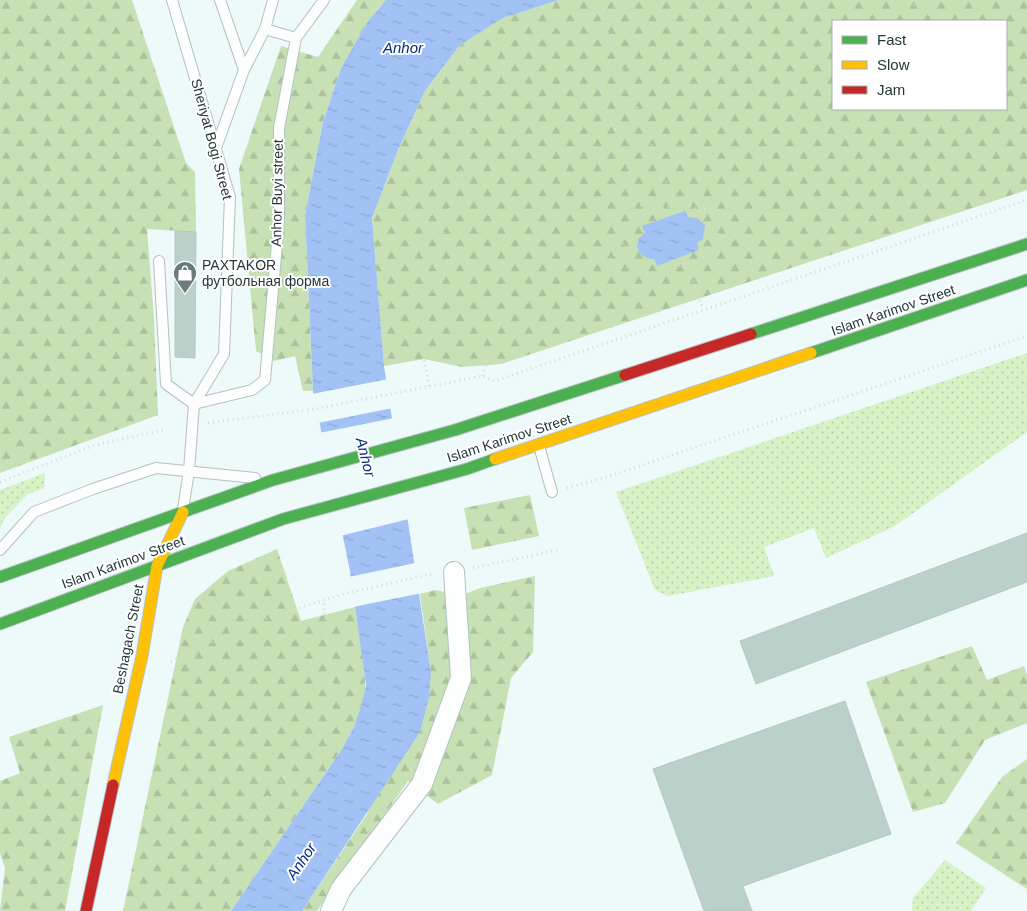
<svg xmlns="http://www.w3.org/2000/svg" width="1027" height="911" font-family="Helvetica,sans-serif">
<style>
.grass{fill:url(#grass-dots)}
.forest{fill:url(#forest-firs);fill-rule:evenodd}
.water{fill:url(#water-ripples)}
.pier{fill:#eef9f9}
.building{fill:#b9d1c8;stroke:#b9c6c2}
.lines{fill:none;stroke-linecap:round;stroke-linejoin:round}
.lane-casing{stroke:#b4c1c1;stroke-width:12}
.street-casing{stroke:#b4c1c1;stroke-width:22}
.fast-casing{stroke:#b4c1c1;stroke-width:13}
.slow-casing{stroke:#b4c1c1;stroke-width:13}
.jam-casing{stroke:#b4c1c1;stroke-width:13}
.path{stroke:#d6dada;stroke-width:3;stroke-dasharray:1 4;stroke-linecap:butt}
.lane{stroke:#fcfefe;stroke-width:10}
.street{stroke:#fcfefe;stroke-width:20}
.fast{stroke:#4caf50;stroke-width:11}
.slow{stroke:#ffc107;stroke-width:11}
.jam{stroke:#c62828;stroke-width:11}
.labels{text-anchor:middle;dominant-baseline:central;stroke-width:4;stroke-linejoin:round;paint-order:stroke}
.street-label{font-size:14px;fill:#243838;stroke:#fff}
.poi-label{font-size:14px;fill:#243838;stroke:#fff;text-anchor:start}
.water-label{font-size:15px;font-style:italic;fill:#002b7e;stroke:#fff}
</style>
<defs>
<pattern id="grass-dots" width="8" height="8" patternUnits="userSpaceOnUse" patternTransform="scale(1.25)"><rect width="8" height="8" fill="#d7f2c5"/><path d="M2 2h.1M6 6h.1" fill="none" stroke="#b8d0aa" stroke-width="1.8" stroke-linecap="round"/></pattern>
<pattern id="forest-firs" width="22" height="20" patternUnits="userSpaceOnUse" patternTransform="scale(1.25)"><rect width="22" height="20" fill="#c7e1b4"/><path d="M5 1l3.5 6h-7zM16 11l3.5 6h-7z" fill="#abc29c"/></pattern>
<pattern id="water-ripples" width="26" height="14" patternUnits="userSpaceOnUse" patternTransform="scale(1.25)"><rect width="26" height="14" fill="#a2c2f6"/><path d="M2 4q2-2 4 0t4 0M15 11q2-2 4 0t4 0" fill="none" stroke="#8ba7d4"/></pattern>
</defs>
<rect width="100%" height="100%" fill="#eef9f9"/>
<!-- grass -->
<path class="grass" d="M1027,353V432L895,526L826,558L814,528L764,547L774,576L668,596L655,590L616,492Z
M45,473L44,488L28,494L5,518L0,527V490Z
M945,860L986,888L971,911H912L913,898Z"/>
<!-- forest -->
<path class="forest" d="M0,0H132L186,163L195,172L196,232L147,229L154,318L158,415L0,473Z
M357,0H386L368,21L341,68L323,122L305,215L313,391H303L295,356L274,361L256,351L239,169L281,46L318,57Z
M559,0H1027V190L501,364L462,367L424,359L384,366L372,218L398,150L425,91L460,45L503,18ZM833,21H1006V109H833Z
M530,495L539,536L472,550L464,508Z
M277,549L301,621L355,607C358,632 365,659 365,684C366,707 353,730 342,749L231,911H123L183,627L195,599L228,571Z
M535,576L533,652L511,678L492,775L438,804L408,781L317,911H302L367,814L431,672L420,594L435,590L462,595L480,588Z
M972,646L987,680L1024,666L1027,675V723L985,740L945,803L913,812L866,682Z
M103,705L65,911H0L5,868L0,853V781L20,773L9,737Z
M1027,759V889L956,843L1002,777Z"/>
<!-- water -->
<path class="water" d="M386,0H559L503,18L460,45L425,91L398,150L372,218L384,366L431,672L429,698L420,732L302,911H231L342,749L354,727L361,707L366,685L350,571L313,391L305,215L323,122L341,68L368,21Z
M685,211L688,217L697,218L705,225L703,239L697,243L699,250L657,266L654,259C646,259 640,256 637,247L639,238L645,233L642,226Z"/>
<!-- pier -->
<path class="pier" d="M388,379L393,408L318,423L312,394Z
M394,418L409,519L340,536L319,433Z
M415,563L422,593L353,607L349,577Z"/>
<!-- building -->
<path class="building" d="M175,231L196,232L195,358L175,357Z
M1027,533V582L756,684L740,641Z
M845,701L891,834L743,886L752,911H704L653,769Z"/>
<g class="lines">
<!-- lane casing -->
<g class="lane-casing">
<path id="lane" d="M172,0L230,197L224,354L194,404L189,471L183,509
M220,0L244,70
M265,29L296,38
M216,148L244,70L265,29L273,0
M159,261L166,384L194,404L252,390L265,380L279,221V128L296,38L324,0
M539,446L552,492
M0,550L34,512L93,489L156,468L255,478"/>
</g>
<!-- street casing -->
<g class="street-casing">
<path id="street" d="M331,911L341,889L422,784L461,678L454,572"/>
</g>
<!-- fast casing -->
<g class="fast-casing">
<path id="fast" d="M751,334L1027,244
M811,353L1027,280
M0,577L273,480L455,430L625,375
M0,624L283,519L467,469L495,459"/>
</g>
<!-- slow casing -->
<g class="slow-casing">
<path id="slow" d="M495,459L811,353
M113,785L142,656L157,566L183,512"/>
</g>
<!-- jam casing -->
<g class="jam-casing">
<path id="jam" d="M625,375L751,334
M86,911L113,785"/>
</g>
<!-- path -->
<path class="path" d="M912,0L921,21
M600,14L675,204
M576,21L645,216
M955,109L962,126
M675,204L724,214L711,254L653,275L610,260L645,216Z
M687,262L703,309
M482,376L510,294
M429,386L424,359L436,258L479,108C484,96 489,84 497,73C529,28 592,16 642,0
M208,423L315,409L482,376L495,381L1027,200
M0,482L95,445L164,430
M567,488L607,477L1027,336
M473,568L557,550
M171,662L245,625L347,593L432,574
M199,911L223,850L326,727L334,699L323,600"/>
<!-- lane -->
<use href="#lane" class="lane"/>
<!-- street -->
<use href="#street" class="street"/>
<!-- fast -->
<use href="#fast" class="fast"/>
<!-- slow -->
<use href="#slow" class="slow"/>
<!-- jam -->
<use href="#jam" class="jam"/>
</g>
<!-- icons -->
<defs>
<g id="shop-pin" transform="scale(1.25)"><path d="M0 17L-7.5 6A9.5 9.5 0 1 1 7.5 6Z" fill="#6b7c7c" stroke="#fff"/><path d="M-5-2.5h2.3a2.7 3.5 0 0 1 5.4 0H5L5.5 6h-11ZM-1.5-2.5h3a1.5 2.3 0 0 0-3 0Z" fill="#fff"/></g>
</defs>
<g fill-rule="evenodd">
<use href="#shop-pin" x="185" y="273"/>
</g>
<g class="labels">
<!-- street labels -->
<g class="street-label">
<text transform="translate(212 139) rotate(75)">Sheriyat Bogi Street</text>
<text transform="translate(277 193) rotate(-89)">Anhor Buyi street</text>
<text transform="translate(893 310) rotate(-19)">Islam Karimov Street</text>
<text transform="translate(509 438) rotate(-18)">Islam Karimov Street</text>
<text transform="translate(123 562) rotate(-20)">Islam Karimov Street</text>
<text transform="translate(128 639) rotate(-79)">Beshagach Street</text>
</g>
<!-- poi labels -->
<g class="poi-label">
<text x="202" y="265">PAXTAKOR<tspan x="202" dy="16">футбольная форма</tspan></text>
</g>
<!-- water labels -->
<g class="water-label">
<text x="403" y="47">Anhor</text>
<text transform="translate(366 457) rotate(76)">Anhor</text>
<text transform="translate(301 861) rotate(-56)">Anhor</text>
</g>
</g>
<!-- legend -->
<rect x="832" y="20" width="175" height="90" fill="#ffffff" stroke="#a7afaf"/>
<rect x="842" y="36" width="25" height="8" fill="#4caf50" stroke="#a7afaf"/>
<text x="877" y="45" font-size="15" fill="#243838">Fast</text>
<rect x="842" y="61" width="25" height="8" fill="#ffc107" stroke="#a7afaf"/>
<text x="877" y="70" font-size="15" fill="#243838">Slow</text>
<rect x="842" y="86" width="25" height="8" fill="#c62828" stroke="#a7afaf"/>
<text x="877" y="95" font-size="15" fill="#243838">Jam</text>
</svg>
